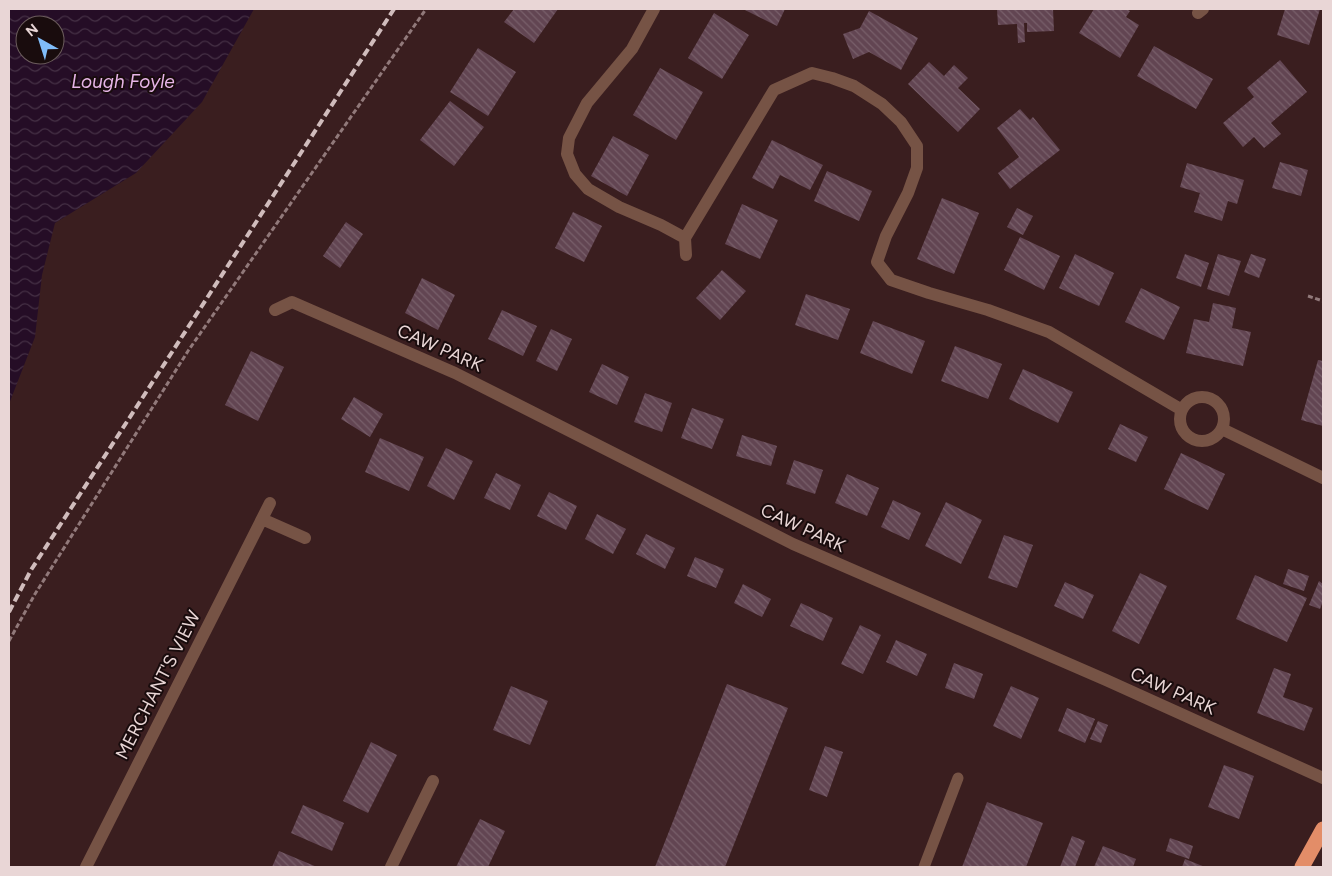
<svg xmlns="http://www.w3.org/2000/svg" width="1332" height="876" font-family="Figtree,sans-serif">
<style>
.water{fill:url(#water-waves);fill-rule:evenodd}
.building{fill:url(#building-back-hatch)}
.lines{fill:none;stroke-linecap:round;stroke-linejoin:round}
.path{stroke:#91797a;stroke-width:3;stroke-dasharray:5 2.5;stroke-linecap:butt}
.lane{stroke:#765345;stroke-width:11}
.street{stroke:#765345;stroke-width:12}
.highway{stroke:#e38d68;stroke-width:15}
.rail{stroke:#d0bcbc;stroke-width:4;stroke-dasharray:8 4;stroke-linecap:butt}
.labels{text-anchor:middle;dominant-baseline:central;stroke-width:4;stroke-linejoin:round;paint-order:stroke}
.street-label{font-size:18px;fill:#e9d6d6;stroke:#190c0d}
.water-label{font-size:19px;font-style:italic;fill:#e6b5e6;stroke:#190c0d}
</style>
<defs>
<pattern id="water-waves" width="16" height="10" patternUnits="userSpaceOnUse" patternTransform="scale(1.25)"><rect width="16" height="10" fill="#250d26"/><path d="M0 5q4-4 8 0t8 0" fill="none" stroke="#453045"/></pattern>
<pattern id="building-back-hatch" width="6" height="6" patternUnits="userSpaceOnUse" patternTransform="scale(1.25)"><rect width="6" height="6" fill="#624552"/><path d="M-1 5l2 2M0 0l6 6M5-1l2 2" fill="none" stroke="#785f6a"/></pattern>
</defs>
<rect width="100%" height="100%" fill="#3a1e1f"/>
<!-- water -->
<path class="water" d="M9,9H254L202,102L136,173L55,223L42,275L35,337L9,404ZM25,25H55V55H25Z"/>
<!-- building -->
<path class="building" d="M514,9H558L534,43L504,22Z
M743,9H785L777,26Z
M997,9H1053L1054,31L1027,32V23H1024L1025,42L1018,43L1017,24L998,25Z
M1094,9H1126L1130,11L1126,17L1139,25L1120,58L1079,33Z
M1285,9H1320L1309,45L1277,35Z
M869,11L918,38L901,70L869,52L853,59L843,34L860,28Z
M714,13L749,35L722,79L688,58Z
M1154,46L1213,79L1196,109L1137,76Z
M478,48L516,72L488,116L450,92Z
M1280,60L1307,92L1271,123L1281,134L1264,148L1254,137L1243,147L1223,123L1254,97L1247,88Z
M929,62L944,76L954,65L968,78L958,88L980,109L958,132L908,84Z
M660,68L703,92L676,140L633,115Z
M450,101L484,127L454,166L420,140Z
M1020,109L1030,120L1033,117L1060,150L1010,189L998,173L1019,157L997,128Z
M613,136L649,155L627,196L591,176Z
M772,140L823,165L810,190L780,175L773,189L752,178Z
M1280,162L1308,170L1301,196L1272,188Z
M1187,163L1244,180L1237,204L1228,201L1222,221L1194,212L1200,193L1180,187Z
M827,171L872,191L859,221L814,201Z
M942,198L979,213L954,274L917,259Z
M742,204L778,220L760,259L725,244Z
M1017,208L1033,216L1023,235L1007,227Z
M573,212L602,226L584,262L555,248Z
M346,222L363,234L340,268L323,256Z
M1020,237L1060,256L1044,290L1004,270Z
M1075,254L1114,273L1099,306L1059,288Z
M1185,254L1209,263L1201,287L1176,278Z
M1218,254L1241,261L1229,296L1207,289Z
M1251,254L1266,259L1259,278L1244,272Z
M722,270L746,291L720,320L696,298Z
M422,278L455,295L438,330L405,313Z
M1141,288L1180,307L1164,340L1125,322Z
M806,294L850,309L838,340L795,325Z
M1213,303L1236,308L1232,328L1251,332L1243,366L1186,353L1194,319L1209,322Z
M502,310L537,326L523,356L488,339Z
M873,321L925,341L912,374L860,353Z
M551,329L572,339L557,371L536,361Z
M955,346L1002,364L988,399L941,381Z
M251,351L284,367L258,421L225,405Z
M1318,360L1323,361V426L1301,420Z
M602,364L629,377L617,405L589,392Z
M1023,369L1073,392L1058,423L1009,399Z
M645,393L672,403L662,432L634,422Z
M354,397L383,414L370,437L341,419Z
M692,408L724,419L712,449L681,438Z
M1120,424L1148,437L1136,462L1108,449Z
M742,435L777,446L771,466L736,456Z
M380,438L424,457L409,491L365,472Z
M446,448L473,461L454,500L427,486Z
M1181,453L1225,474L1208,510L1164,489Z
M794,460L823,470L815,494L786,484Z
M496,473L521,485L510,510L484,498Z
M847,474L879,488L867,516L835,503Z
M549,492L577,506L566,530L537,516Z
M893,500L921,513L909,540L881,527Z
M946,502L982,520L961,564L925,546Z
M597,514L626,529L613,554L585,539Z
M646,534L675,548L665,569L636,554Z
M1004,535L1033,545L1017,588L988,578Z
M695,557L724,569L716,588L687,576Z
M1288,569L1309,576L1304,591L1283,584Z
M1140,573L1167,586L1139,644L1112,631Z
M1255,575L1307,598L1287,642L1236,619Z
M1319,581L1323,584V601L1320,609L1309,605Z
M1065,582L1094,595L1083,619L1054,606Z
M743,584L771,599L762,617L734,603Z
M801,603L833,618L823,641L790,626Z
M860,625L881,635L863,674L841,664Z
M896,640L927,654L917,676L886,662Z
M954,663L983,674L974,699L945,688Z
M1274,668L1291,674L1283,697L1313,708L1304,731L1257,713Z
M727,684L788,708L725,867H655Z
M511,686L548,701L530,745L493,730Z
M1011,686L1039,698L1021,739L993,726Z
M1067,708L1095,719L1085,743L1058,731Z
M1098,721L1108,725L1101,743L1090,739Z
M371,742L397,755L368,813L343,801Z
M825,746L843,752L827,797L809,790Z
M1224,765L1254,776L1239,819L1208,807Z
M987,802L1043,823L1026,867H962Z
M303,805L344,823L332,851L291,833Z
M480,819L505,831L488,867H456Z
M1072,836L1085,841L1075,867H1060Z
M1170,838L1193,846L1189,859L1166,851Z
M1103,846L1136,859L1133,867H1094Z
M279,851L317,867H272Z
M1185,859L1205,867H1182Z"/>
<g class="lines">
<!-- path -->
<path class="path" d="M1308,296L1323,301
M9,641L35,594L188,351L426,9"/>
<!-- lane -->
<path class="lane" d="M924,867L958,778"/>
<!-- street -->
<path class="street" d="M654,9L632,49L587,103L569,138L567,154L575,174L588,189L619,207L661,225L685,238
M1198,13L1203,9
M686,255L685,238L774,90L812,73L832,78L854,86L882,104L901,122L917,146V168L908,193L886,236L877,262L891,280L929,293L988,310L1049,332L1182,410
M275,310L292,302L455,373L793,544L1106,680L1323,778
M1180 419a22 22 0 1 1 44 0a22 22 0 1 1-44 0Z
M1222,429L1323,478
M262,519L305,538
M86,867L270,503
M391,867L433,781"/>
<!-- highway -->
<path class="highway" d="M1302,867L1323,829"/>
<!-- rail -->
<path class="rail" d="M9,612L31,570L394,9"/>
</g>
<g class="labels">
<!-- street labels -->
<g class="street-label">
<text transform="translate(440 348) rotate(24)">CAW PARK</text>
<text transform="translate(803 528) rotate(25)">CAW PARK</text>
<text transform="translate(158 685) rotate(-63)">MERCHANT'S VIEW</text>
<text transform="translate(1173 691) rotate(24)">CAW PARK</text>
</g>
<!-- water labels -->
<g class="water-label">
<text x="123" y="81">Lough Foyle</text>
</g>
</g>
<!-- border -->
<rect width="1332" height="876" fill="none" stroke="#e9d6d6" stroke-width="20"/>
<!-- north arrow -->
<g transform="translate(40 40) rotate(321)"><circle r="24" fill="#190c0d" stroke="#6c5d5d"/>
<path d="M0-4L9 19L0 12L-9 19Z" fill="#80bdfa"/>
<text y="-8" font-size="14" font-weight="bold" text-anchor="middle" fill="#e9d6d6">N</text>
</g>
</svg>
